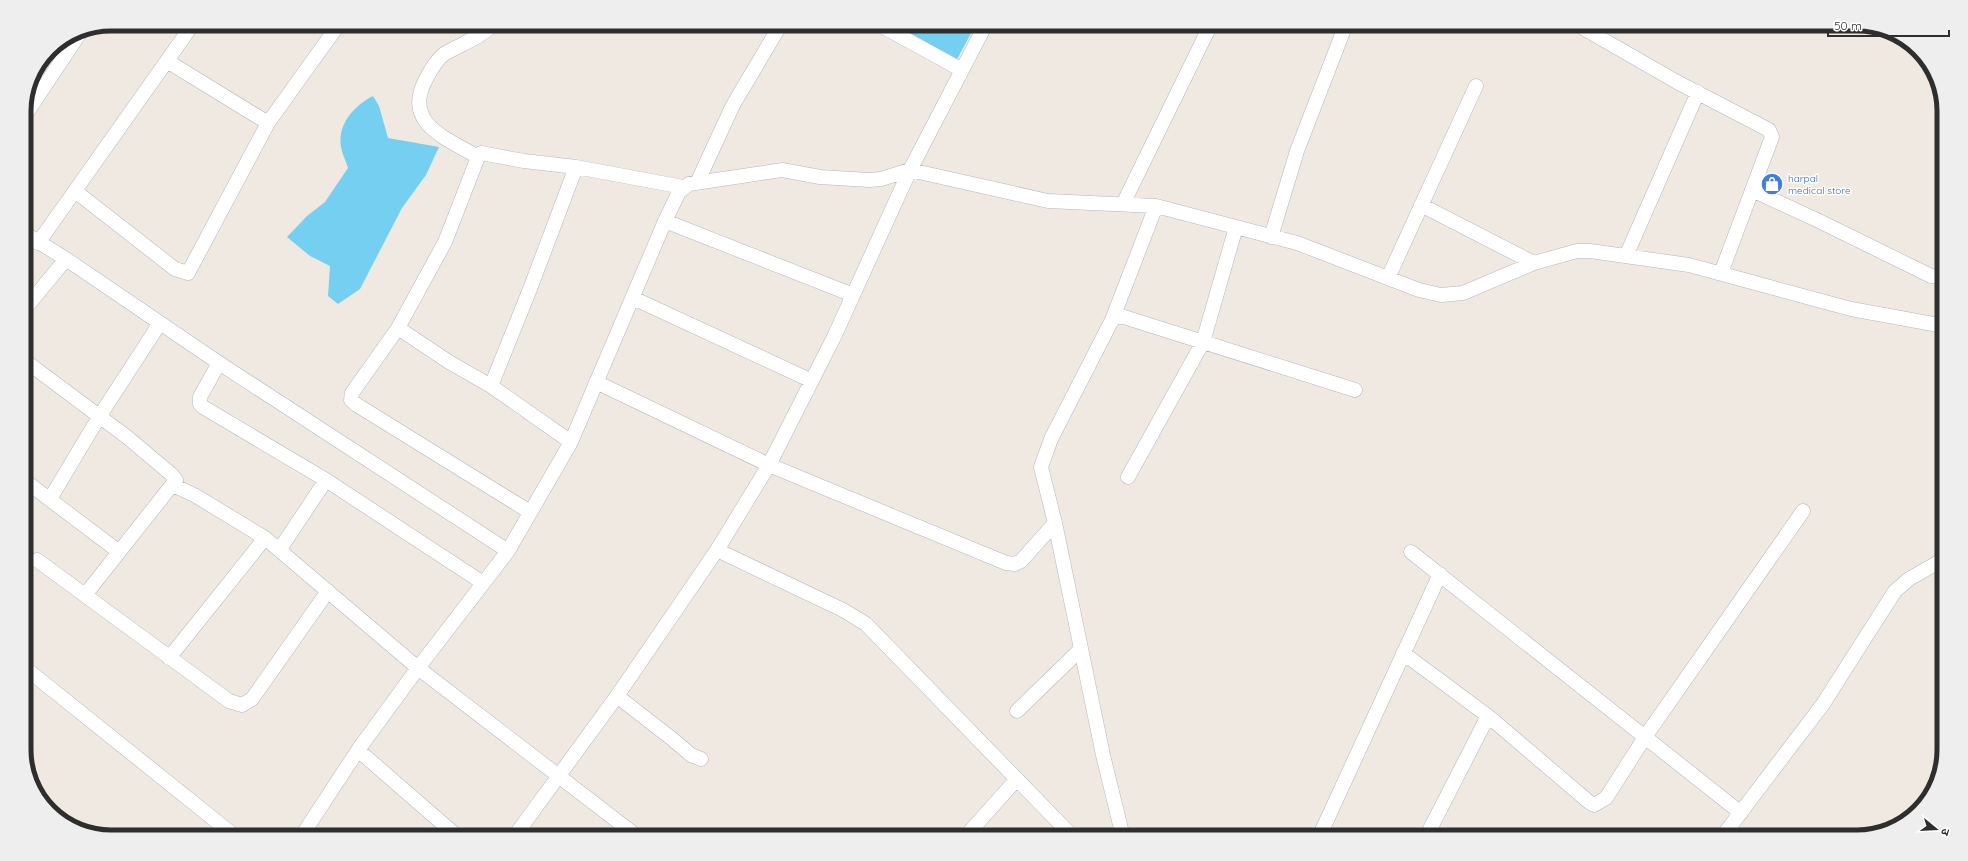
<svg xmlns="http://www.w3.org/2000/svg" width="1968" height="861" font-family="Quicksand,'Noto Sans Devanagari',sans-serif">
<style>
.water{fill:#75cff0}
.lines{fill:none;stroke-linecap:round;stroke-linejoin:round}
.street-casing{stroke:#b4b7c1;stroke-width:15}
.street{stroke:#fff;stroke-width:14}
.labels{text-anchor:middle;dominant-baseline:central;stroke-width:3;stroke-linejoin:round;paint-order:stroke}
.shop-label{font-size:10px;fill:#366cbe;stroke:#fff;text-anchor:start}
.rim{fill:none;stroke:#2e2e2e;stroke-width:5}
</style>
<rect width="100%" height="100%" fill="#efe9e1"/>
<!-- water -->
<path class="water" d="M888,24H976L955,63Z
M373,96L379,106L388,138L439,147L426,175L402,208L360,289L338,304L328,296L330,266L310,256L287,237L307,216L325,202L348,168C346,161 342,154 341,147C337,124 355,105 373,96Z"/>
<g class="lines">
<!-- street casing -->
<g class="street-casing">
<path id="street" d="M878,24L962,70
M1576,24L1677,82L1769,130L1772,137L1721,273
M167,61L268,123
M24,117L82,30
M478,157C448,139 403,124 425,81C429,73 436,60 444,54C461,44 480,38 494,24
M697,183L733,105L781,24
M1752,190L1817,220L1931,276L1944,277
M75,191L175,269L188,273L268,123L339,24
M1123,204L1211,24
M1421,205L1534,263
M665,221L853,295
M24,233L66,259L219,363L508,551
M1271,237L1297,151L1346,24
M38,243L193,24
M1626,256L1698,92
M1388,278L1476,86
M633,298L812,381
M24,310L66,259
M1112,320L1117,317H1124L1355,390
M398,328L449,362L491,386L571,442
M24,360L127,437L171,474L176,480L85,595
M219,363L200,397V404L203,407L326,480L483,583
M596,382L769,465L1006,563L1015,564L1021,561L1055,523
M491,386L530,289L576,167
M1128,477L1203,342L1236,227
M24,480L118,551
M173,485L196,496L265,538L418,668L638,837
M50,499L99,417L160,323
M530,512L357,405L351,400L352,393L398,328L445,242L478,157L481,153L524,161L576,167L683,187
M280,549L326,480
M717,550L843,610L866,624L1073,837
M1411,552L1741,813
M37,560L229,701L242,705L252,699L328,591
M1403,653L1488,716L1589,802L1594,805L1606,798L1645,737L1803,511
M169,658L265,538
M24,667L236,837
M617,696L671,738L691,755L701,759
M1017,711L1081,649
M358,750L458,837
M301,837L358,750L418,668L508,551L571,442L665,221L679,192L689,184L782,170L820,177L869,180L881,179L910,170L1048,201L1156,206L1297,243L1419,290L1441,295L1463,293L1534,263L1577,251H1590L1689,265L1851,309L1944,326
M514,837L617,696L717,550L769,465L834,337L910,170L986,24
M965,837L1017,779
M1123,837L1103,755L1055,523L1041,467L1051,439L1112,320L1156,206
M1319,837L1440,574
M1426,837L1488,716
M1722,837L1823,704L1895,591L1909,579L1944,559"/>
</g>
<!-- street -->
<use href="#street" class="street"/>
</g>
<!-- icons -->
<defs>
<g id="shop-disc" transform="scale(1.15)"><circle r="9.5" fill="#3f7fe0" stroke="#fff"/><path d="M-5-2.5h2.3a2.7 3.5 0 0 1 5.4 0H5L5.5 6h-11ZM-1.5-2.5h3a1.5 2.3 0 0 0-3 0Z" fill="#fff"/></g>
</defs>
<g fill-rule="evenodd">
<use href="#shop-disc" x="1772" y="184"/>
</g>
<g class="labels">
<!-- shop labels -->
<g class="shop-label">
<text x="1788" y="178">harpal<tspan x="1788" dy="12">medical store</tspan></text>
</g>
</g>
<!-- crop -->
<path d="M0 0H1968V861H0ZM111 31H1857A80 80 0 0 1 1937 111V750A80 80 0 0 1 1857 830H111A80 80 0 0 1 31 750V111A80 80 0 0 1 111 31Z" fill="#eee" fill-rule="evenodd"/>
<path class="rim" d="M111 31H1857A80 80 0 0 1 1937 111V750A80 80 0 0 1 1857 830H111A80 80 0 0 1 31 750V111A80 80 0 0 1 111 31Z"/>
<!-- north arrow -->
<g transform="translate(1936 829) rotate(108)" stroke="#ffffff" stroke-width="3" paint-order="stroke">
<path d="M0-3L7 15L0 10L-7 15Z" fill="#2e2e2e"/>
<text y="-6" font-size="11" font-weight="bold" text-anchor="middle" fill="#2e2e2e">उ</text>
</g>
<!-- scale -->
<path d="M1828 30v6h121v-6" fill="none" stroke="#2e2e2e" stroke-width="2"/>
<text x="1834" y="30" font-size="12" fill="#2e2e2e" stroke="#ffffff" stroke-width="3" paint-order="stroke">50 m</text>
</svg>
